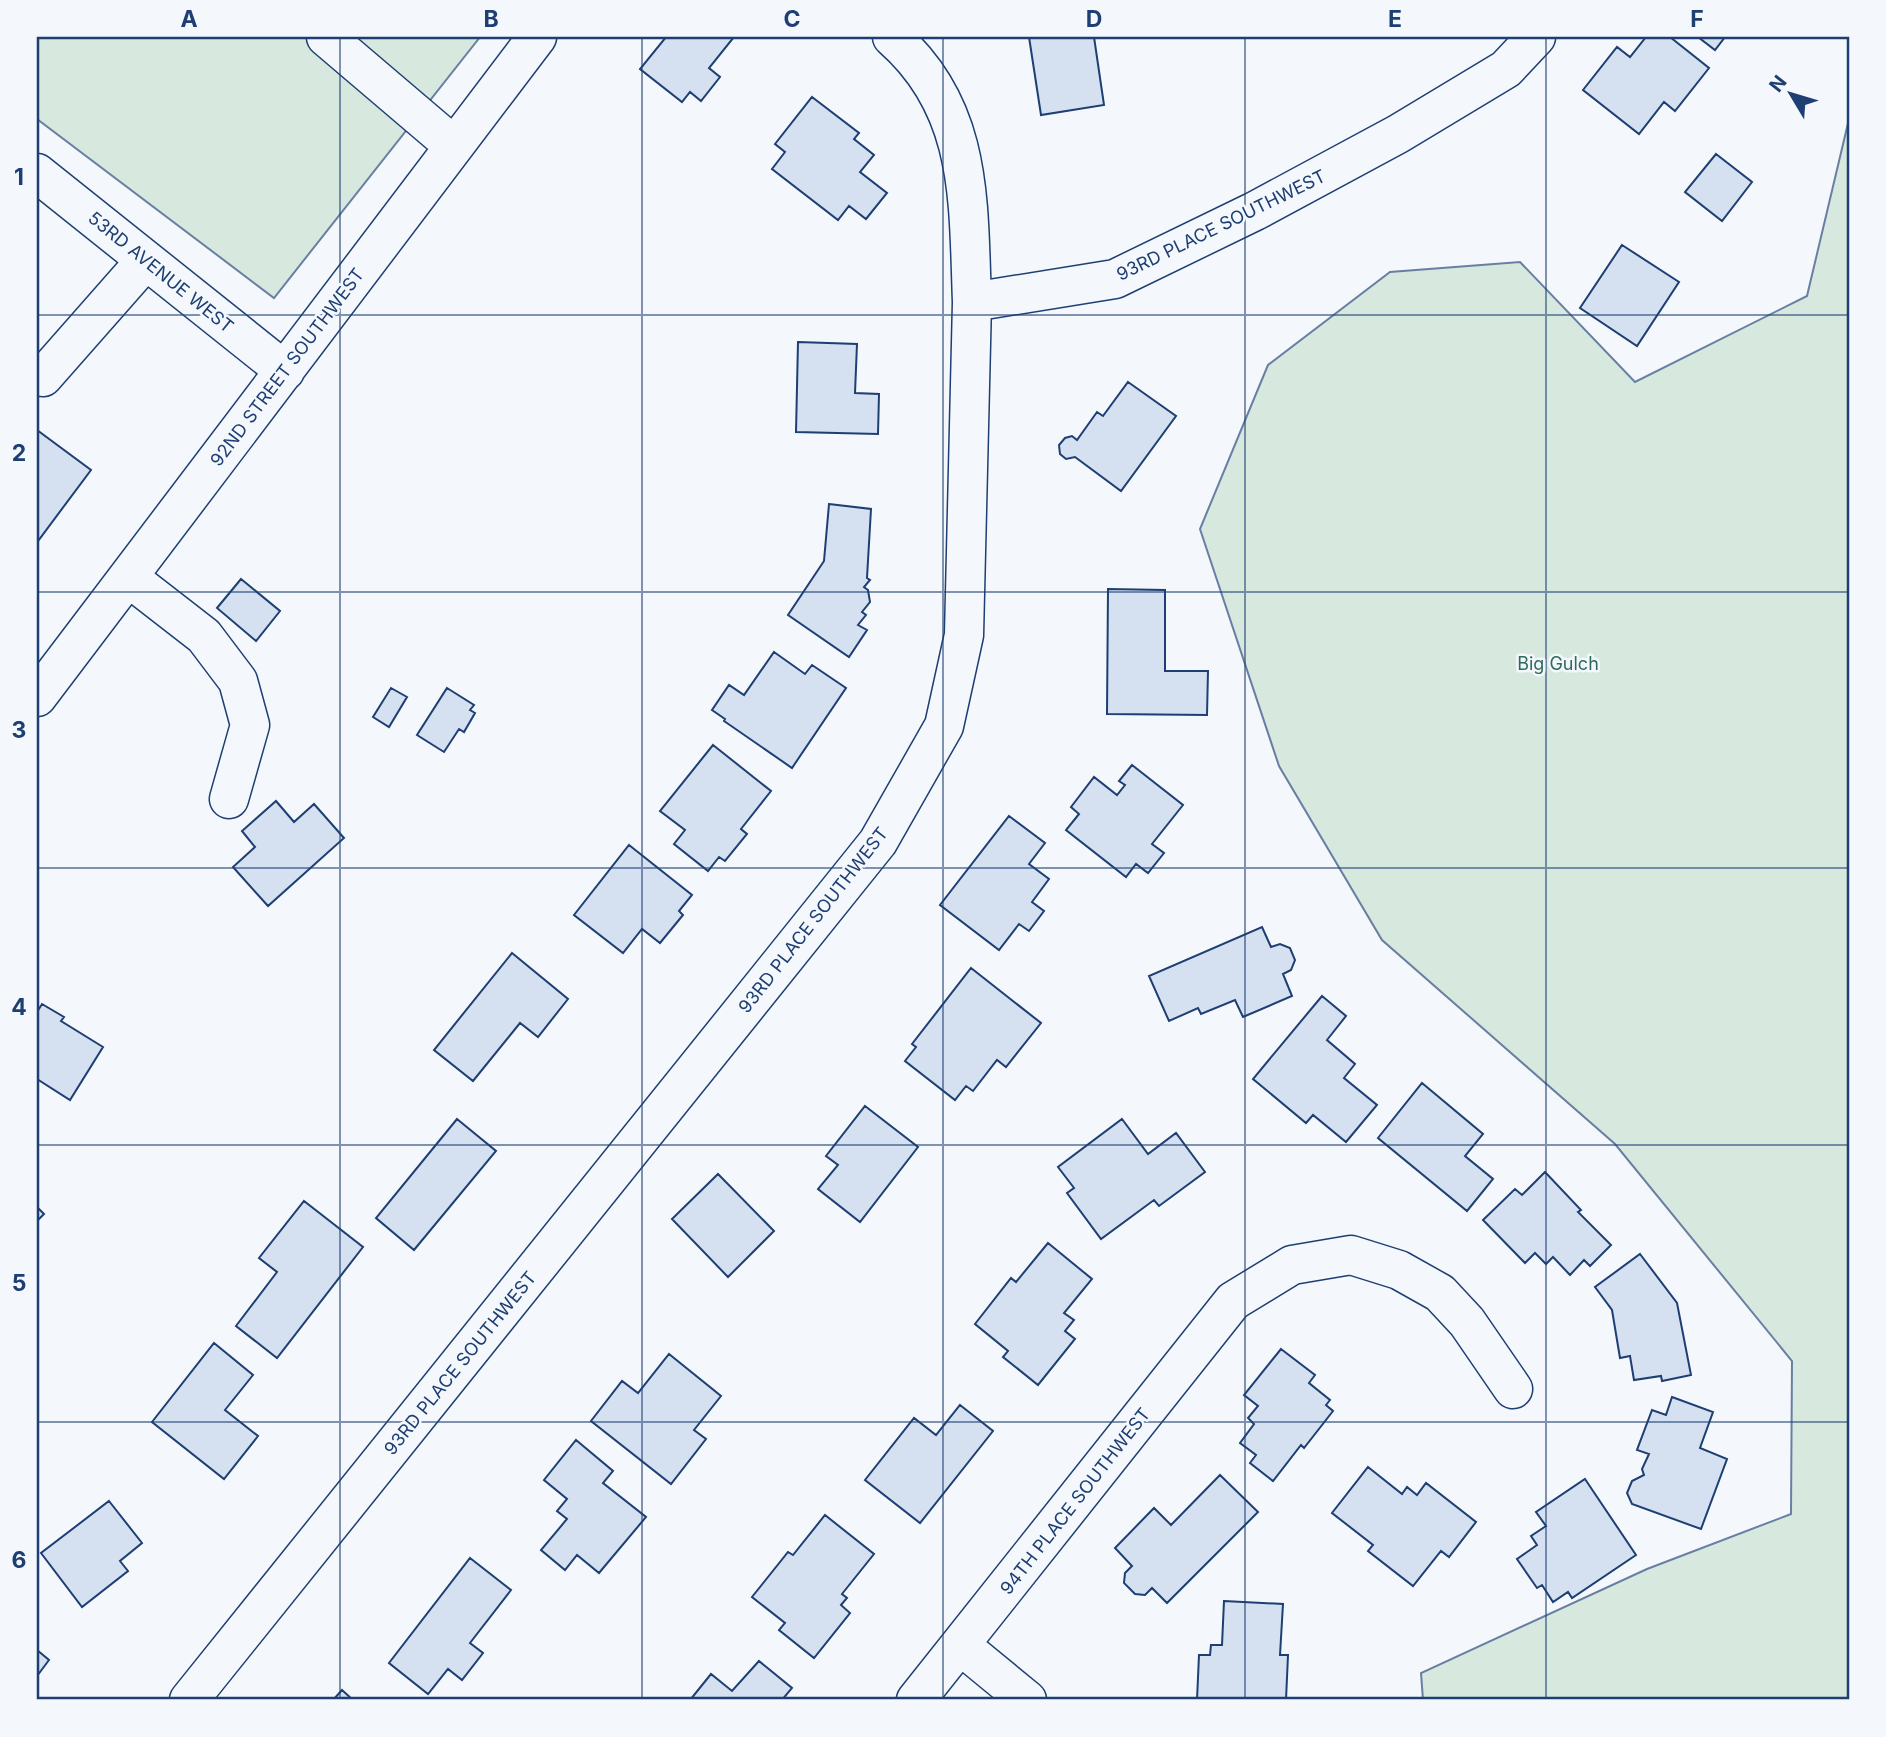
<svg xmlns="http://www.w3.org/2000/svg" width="1886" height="1737" font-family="Inter,sans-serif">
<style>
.green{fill:#d7e8df;stroke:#687fa3;stroke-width:2}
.building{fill:#d5e0f0;stroke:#1d3f73;stroke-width:2}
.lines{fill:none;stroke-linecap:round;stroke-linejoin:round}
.minor-casing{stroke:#1d3f73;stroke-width:41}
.minor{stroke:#f4f7fb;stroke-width:38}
.grid{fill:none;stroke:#1d3f73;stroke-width:2;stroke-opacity:0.55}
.labels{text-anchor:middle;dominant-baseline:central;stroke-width:5;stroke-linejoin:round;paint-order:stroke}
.street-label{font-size:18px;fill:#1d3f73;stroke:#f4f7fb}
.park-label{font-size:18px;fill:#2c6c60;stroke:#f4f7fb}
.neatline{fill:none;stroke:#1d3f73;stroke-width:2.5}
.grid-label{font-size:23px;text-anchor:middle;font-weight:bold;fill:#1d3f73}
</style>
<rect width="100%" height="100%" fill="#f4f7fb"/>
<!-- green -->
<path class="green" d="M37,37H480L274,298L37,119Z
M1849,119V1700H1423L1421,1673L1647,1569L1791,1514L1792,1361L1615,1144L1382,940L1279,766L1200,529L1268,365L1390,272L1520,262L1635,382L1807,296Z"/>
<!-- building -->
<path class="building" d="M666,37H734L709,68L720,77L701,101L690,92L682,102L640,69Z
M1029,37H1094L1104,105L1041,115Z
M1646,37H1670L1709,68L1675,111L1664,102L1639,134L1583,90L1617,47L1630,57Z
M1698,37H1725L1715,50Z
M812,97L859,133L854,139L874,155L860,172L887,193L866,219L849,206L838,220L772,169L785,152L775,144Z
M1716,154L1752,182L1722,221L1685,192Z
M1622,245L1679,282L1637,346L1580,308Z
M798,342L857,344L855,393L879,394L878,434L796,432Z
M1128,382L1176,416L1121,491L1075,457L1066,459L1060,454L1059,445L1065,438L1072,436L1077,440L1097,412L1103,416Z
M37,430L91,470L38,541L37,539Z
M829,504L871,509L867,578L870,580L864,587L868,590L870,602L862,612L866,615L858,625L867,630L849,657L788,615L824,561Z
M241,579L280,611L256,641L217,608Z
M1108,589L1165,590V671H1208L1207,715L1107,714Z
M774,652L805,674L812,665L846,688L792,768L724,721L725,719L712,710L729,685L744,695Z
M391,688L407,697L389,727L373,717Z
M447,688L474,705L470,710L475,713L464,732L459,729L444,752L417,735Z
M713,745L771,791L741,829L747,834L725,861L719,857L708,871L674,844L685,830L660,811Z
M1132,765L1183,805L1152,844L1164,853L1148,873L1136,864L1126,877L1066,830L1079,814L1071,807L1094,777L1117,795L1125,785L1119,781Z
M276,801L294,822L314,804L344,838L268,906L233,867L255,847L242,831Z
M1009,816L1045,843L1029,864L1049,879L1032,902L1044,911L1029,931L1019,924L999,950L940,905Z
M629,845L692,895L679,911L683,915L660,943L642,929L623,953L574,915Z
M1262,927L1271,947L1280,944L1290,948L1295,960L1291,970L1283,974L1292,996L1243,1017L1235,1000L1201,1014L1198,1008L1169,1021L1149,976Z
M512,953L568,999L538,1037L520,1023L473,1081L434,1050Z
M971,968L1041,1023L1006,1067L997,1060L973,1091L966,1086L955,1100L905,1061L916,1047L912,1044Z
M1322,996L1346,1016L1327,1040L1355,1064L1344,1078L1377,1105L1346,1142L1313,1115L1306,1123L1253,1079Z
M42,1004L64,1017L61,1021L103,1047L70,1100L37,1079V1012Z
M1422,1083L1483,1134L1465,1156L1493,1179L1467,1211L1378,1138Z
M865,1106L918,1147L860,1222L818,1189L838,1165L826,1156Z
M457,1119L496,1151L414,1250L376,1218Z
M1122,1119L1148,1154L1176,1133L1205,1172L1159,1206L1154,1200L1101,1239L1067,1193L1074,1188L1058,1167Z
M1545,1172L1581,1210L1578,1212L1611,1245L1590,1266L1584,1260L1570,1275L1553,1257L1546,1264L1535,1253L1525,1263L1483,1220L1515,1189L1522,1195Z
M718,1174L774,1231L728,1277L672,1219Z
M304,1201L363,1247L277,1358L236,1326L277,1272L259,1258Z
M37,1207L44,1214L37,1221Z
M1048,1243L1092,1279L1064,1313L1074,1320L1065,1331L1075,1339L1038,1385L1003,1357L1008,1351L975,1324L1011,1278L1016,1282Z
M1640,1254L1677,1303L1691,1375L1662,1381L1661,1376L1634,1380L1630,1356L1620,1358L1612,1310L1595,1287Z
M214,1343L253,1375L225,1410L258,1436L224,1479L152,1422Z
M1281,1349L1315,1375L1309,1383L1330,1400L1326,1405L1333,1411L1304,1448L1301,1445L1273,1481L1250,1463L1256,1455L1240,1443L1254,1424L1248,1418L1258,1406L1244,1395Z
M669,1354L721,1396L694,1430L706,1439L671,1484L591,1421L622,1381L638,1393Z
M1672,1397L1713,1412L1700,1448L1727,1459L1701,1529L1632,1504L1627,1493L1632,1481L1644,1475L1642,1469L1649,1454L1637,1450L1652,1410L1666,1415Z
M960,1405L993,1431L920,1523L865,1480L914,1418L936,1435Z
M576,1440L613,1471L603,1483L646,1517L599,1573L577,1555L565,1570L541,1550L567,1519L557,1511L567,1499L544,1480Z
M1368,1467L1402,1494L1407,1487L1417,1495L1426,1483L1476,1522L1449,1557L1441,1551L1413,1586L1368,1551L1373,1545L1332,1513Z
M1220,1475L1258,1512L1167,1603L1152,1588L1145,1595L1135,1594L1124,1583L1125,1573L1132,1566L1115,1548L1154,1508L1171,1525Z
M1585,1479L1636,1555L1572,1598L1568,1592L1553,1602L1542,1585L1537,1588L1517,1559L1537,1545L1531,1536L1546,1526L1536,1512Z
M109,1501L142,1543L120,1561L128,1571L82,1607L41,1553Z
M825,1515L874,1554L842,1594L847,1598L841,1605L850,1613L814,1658L779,1630L785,1623L752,1597L788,1552L793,1555Z
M470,1558L511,1590L470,1643L483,1653L462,1680L448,1669L428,1694L389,1663Z
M1224,1601L1283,1604L1280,1655H1288L1286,1700H1197L1199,1655H1210L1211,1645H1222Z
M37,1650L49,1660L37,1676Z
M759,1661L792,1688L782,1700H690L711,1674L732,1691Z
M342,1690L353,1700H333Z"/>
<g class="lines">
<!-- minor casing -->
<g class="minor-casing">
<path id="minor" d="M326,37L454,146
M892,37C974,109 968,202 972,302
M37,173L285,371
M43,377L146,260
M128,577L204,636L238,681L250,725L229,799
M37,697L537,37
M960,1645L1027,1700
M189,1700L878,842L944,726L964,635L972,302L1115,279L1255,211L1398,134L1506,69L1536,37
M916,1700L1233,1301L1292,1265L1351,1255L1399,1270L1440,1293L1467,1322L1513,1389"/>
</g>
<!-- minor -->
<use href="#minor" class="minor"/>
</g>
<!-- grid -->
<path class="grid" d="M340,37V1700M642,37V1700M943,37V1700M1245,37V1700M1546,37V1700M37,315H1849M37,592H1849M37,868H1849M37,1145H1849M37,1422H1849"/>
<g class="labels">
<!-- street labels -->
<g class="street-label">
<text transform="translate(1221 225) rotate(-26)">93RD PLACE SOUTHWEST</text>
<text transform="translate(161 272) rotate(39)">53RD AVENUE WEST</text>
<text transform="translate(287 367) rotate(-53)">92ND STREET SOUTHWEST</text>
<text transform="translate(813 920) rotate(-52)">93RD PLACE SOUTHWEST</text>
<text transform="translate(460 1363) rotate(-51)">93RD PLACE SOUTHWEST</text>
<text transform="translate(1075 1501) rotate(-52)">94TH PLACE SOUTHWEST</text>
</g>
<!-- park labels -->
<g class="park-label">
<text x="1558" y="663">Big Gulch</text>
</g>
</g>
<!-- border -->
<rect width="1886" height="1737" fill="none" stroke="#f4f7fb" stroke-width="77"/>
<!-- north arrow -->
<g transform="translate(1791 94) rotate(308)" stroke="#f4f7fb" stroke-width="5" paint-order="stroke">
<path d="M0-5L12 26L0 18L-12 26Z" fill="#1d3f73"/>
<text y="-10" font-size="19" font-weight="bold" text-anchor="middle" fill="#1d3f73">N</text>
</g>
<rect x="38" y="38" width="1810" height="1660" class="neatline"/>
<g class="grid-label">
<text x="189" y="27">A</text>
<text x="491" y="27">B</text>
<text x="792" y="27">C</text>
<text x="1094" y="27">D</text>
<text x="1395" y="27">E</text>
<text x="1697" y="27">F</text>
<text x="19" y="185">1</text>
<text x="19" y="461">2</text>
<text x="19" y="738">3</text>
<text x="19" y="1015">4</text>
<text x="19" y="1291">5</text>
<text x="19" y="1568">6</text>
</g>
</svg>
